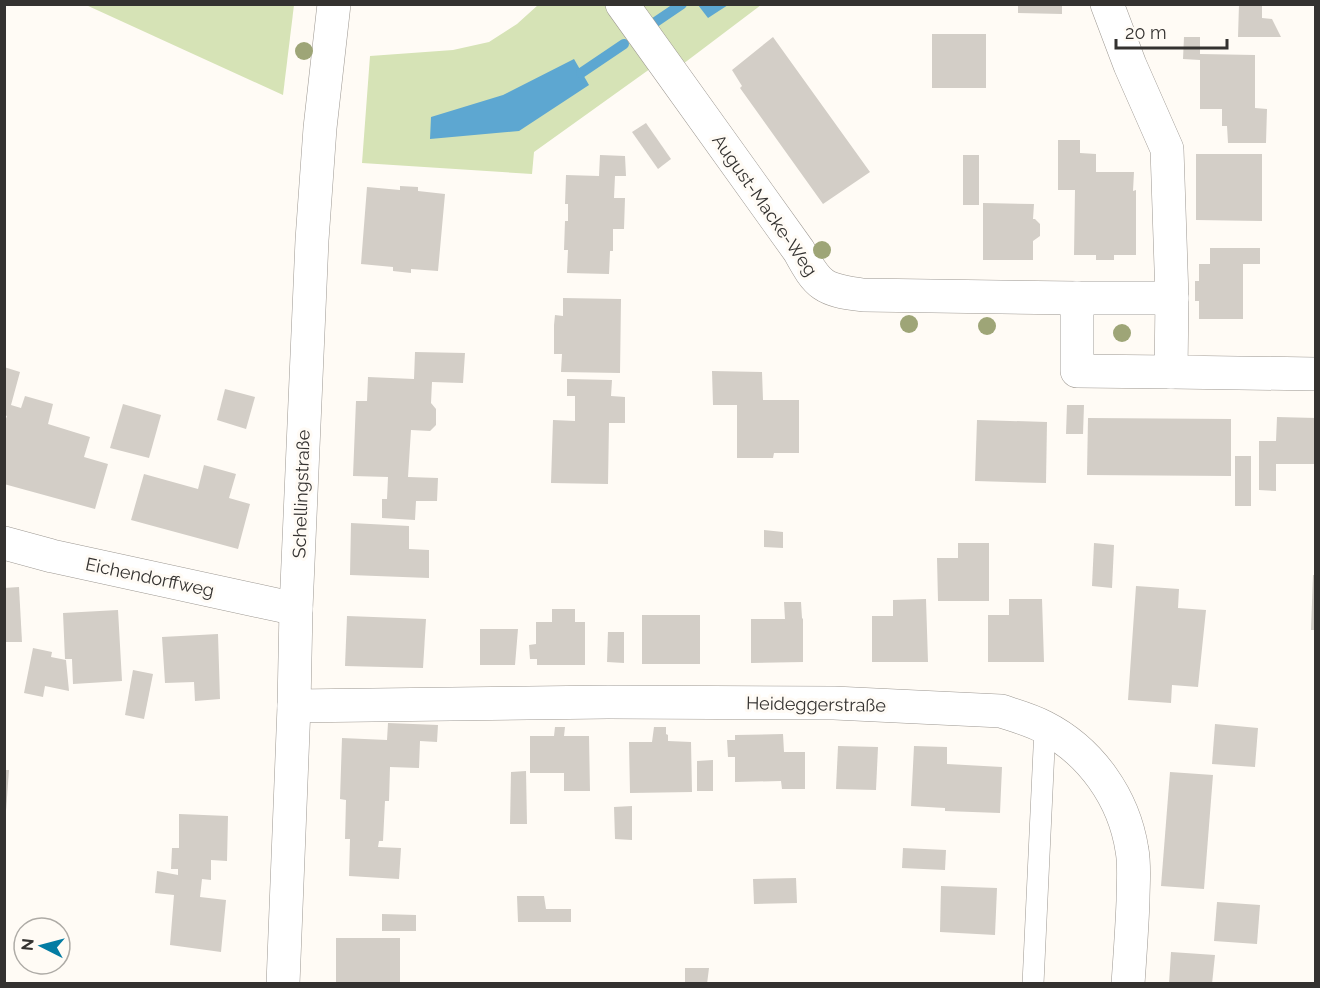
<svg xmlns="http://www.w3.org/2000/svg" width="1320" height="988" font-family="Raleway,sans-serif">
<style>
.green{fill:#d6e3b6}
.water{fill:#5da7d1}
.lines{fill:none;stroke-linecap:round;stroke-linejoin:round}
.stream{stroke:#5da7d1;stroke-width:10}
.building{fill:#d3cec7}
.service-casing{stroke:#9d9892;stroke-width:22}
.minor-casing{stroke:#9d9892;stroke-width:34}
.service{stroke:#fff;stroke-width:21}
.minor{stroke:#fff;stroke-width:33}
.tree{fill:#9ea577}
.labels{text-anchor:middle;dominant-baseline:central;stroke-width:6;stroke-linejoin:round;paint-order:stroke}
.street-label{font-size:18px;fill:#343230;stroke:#fffbf5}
</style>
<rect width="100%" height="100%" fill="#fffbf5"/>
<!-- green -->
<g class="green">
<path d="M86,5H294L283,95Z"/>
<path d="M538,5H761L671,73L661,61L534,152L532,174L362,163L370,56L453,50L489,42L517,24Z"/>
</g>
<!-- water -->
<g class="water">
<path d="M698,5H728L708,18Z"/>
<path d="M574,59L589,85L519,131L430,139L431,117L503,95Z"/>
</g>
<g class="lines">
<!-- stream -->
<g class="stream">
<path d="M654,23L682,4"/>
<path d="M581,73L624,44"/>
</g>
</g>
<!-- building -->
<g class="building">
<path d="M1018,4H1062V14L1018,13Z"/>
<path d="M1239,4L1262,5V18L1272,19L1281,37H1238Z"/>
<rect x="932" y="34" width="54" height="54"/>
<path d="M773,37L870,172L823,204L740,88L742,86L732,70Z"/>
<path d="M1184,37H1200V54L1255,55V108L1267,109L1266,143H1228L1227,126H1222V109H1200V60L1183,59Z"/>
<path d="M646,123L671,159L658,169L632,132Z"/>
<path d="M1058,140H1080V153L1096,154V172H1134L1133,191L1136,190V255H1114V260H1096V255H1074L1075,190H1058Z"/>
<path d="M1196,154H1262V221L1196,220Z"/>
<path d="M600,155L625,156L626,176H615L614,198H625L624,229H613V251H610L609,274L567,273L568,250H564L565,221H568V204H565L566,175L599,176Z"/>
<rect x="963" y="155" width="16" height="50"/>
<path d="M400,186L418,187V191L445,194L438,271L411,269V273L393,271V267L361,264L367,187L400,190Z"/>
<path d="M983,203L1034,204L1033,219H1035L1040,224V236L1033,241V260H983Z"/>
<path d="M1210,248H1260V264H1243V319H1199V301H1195V281H1199V264H1210Z"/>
<path d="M563,298L621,299L620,373L561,372L562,354H554V325L555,315L563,316Z"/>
<path d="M415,352L465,353L463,383L432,382L431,403L436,409V425L430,431L411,430L408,477L438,478L437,501H416L415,520L382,518V499H387L388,477L353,476L356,401H367L368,377L414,379Z"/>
<path d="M4,367L20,372L11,405L21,408L25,396L53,404L48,424L90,437L84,457L108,464L95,509L4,484V424L7,416L4,415Z"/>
<path d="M712,371L762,372L763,400H799V453H774L773,458H737V405H713Z"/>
<path d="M567,379L612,380L611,396L625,397V423H609L608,484L551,483L553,420L575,421V396H567Z"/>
<path d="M225,389L255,397L246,429L217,420Z"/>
<path d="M123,404L161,415L149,458L110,448Z"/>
<path d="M1067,405H1084L1083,434H1066Z"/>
<path d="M1277,417L1316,418V464H1276V491L1259,490V441H1276Z"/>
<path d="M1088,418L1231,419V476L1087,475Z"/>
<path d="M977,420L1047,422L1046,483L975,481Z"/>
<rect x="1235" y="456" width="16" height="50"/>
<path d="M204,465L236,474L229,498L250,504L238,549L131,520L144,474L198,489Z"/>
<path d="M351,523L409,526V549L429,550V578L350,575Z"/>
<path d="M764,530L783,532V548L764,547Z"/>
<path d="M958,543H989V601H938L937,558H958Z"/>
<path d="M1094,543L1114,545L1112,588L1092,586Z"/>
<path d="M1313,575H1316V630H1311Z"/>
<path d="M1136,586L1179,589L1178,608L1206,610L1198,687L1172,685L1171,703L1128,700Z"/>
<path d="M19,587L22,642H4V588Z"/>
<path d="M926,599L928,662H872V616H893V600Z"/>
<path d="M1009,599H1042L1044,662H988V615H1009Z"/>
<path d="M784,602H801L802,618L803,619V662L751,663V619H785Z"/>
<path d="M552,609H575V622H585V665H537V659H530L529,645L536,644V622H552Z"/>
<path d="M118,610L122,681L73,684L72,659H65L63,613Z"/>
<rect x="642" y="615" width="58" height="49"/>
<path d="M347,616L426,619L423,668L345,666Z"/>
<path d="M480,629H518L515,665H480Z"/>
<path d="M608,632H624V663L607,662Z"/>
<path d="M218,634L220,699L195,701L194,682L165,683L162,637Z"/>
<path d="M33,648L52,652L51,657L66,660L69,691L45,686L43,697L24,693Z"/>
<path d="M133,670L153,674L144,719L125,715Z"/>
<path d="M388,723L438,725L437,742L420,741L419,768L390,767L389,801H385L383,841H379L378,847L401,848L399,879L349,876L350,839H345L346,800L340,799L342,738L387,740Z"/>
<path d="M1215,724L1258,728L1255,767L1212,764Z"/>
<path d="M555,727H565L564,736H589L590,791H564V773H530V736H554Z"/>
<path d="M654,727H666V734L668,735V741L691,742L692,792L630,793L629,742H652Z"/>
<path d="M783,734L784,752H805V789H782L781,781L735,782V757H728L727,740H735V735Z"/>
<path d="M838,746L878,747L876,790L836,789Z"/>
<path d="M914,746L947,747V764L1002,767L1000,813L945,811V808L911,806Z"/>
<path d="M713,760V791H697V761Z"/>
<path d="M4,770H9L6,811H4Z"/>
<path d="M526,771L527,824H510L511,772Z"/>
<path d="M1170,772L1213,775L1204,889L1161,886Z"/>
<path d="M632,806V840L615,839L614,807Z"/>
<path d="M179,814L228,816L227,861L211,860V880L202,879L200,897L226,900L221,952L170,945L174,895L155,893L157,871L178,875V869H171L172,848H179Z"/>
<path d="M903,848L946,850L945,870L902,868Z"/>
<path d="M796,878L797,903L754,904L753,879Z"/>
<path d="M941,886L997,888L995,935L940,932Z"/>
<path d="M517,896H544L546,909H571V922H518Z"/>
<path d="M1217,902L1260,905L1257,944L1214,941Z"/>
<path d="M382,914L416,915V931H382Z"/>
<rect x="336" y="938" width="64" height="46"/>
<path d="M1171,952L1215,955L1212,984H1169Z"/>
<path d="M685,968H709L707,984H685Z"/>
</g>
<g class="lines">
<defs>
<path id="service" d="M1033,984L1045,727"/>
<g id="minor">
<path d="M622,4L799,251C818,286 823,290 863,295L1077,298H1172L1171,372L1316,374"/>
<path d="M1107,4L1130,65L1167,149L1172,298"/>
<path d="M1077,298V371L1171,372"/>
<path d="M4,543L52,556L296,609"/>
<path d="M294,706L608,702L834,703L1001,711C1016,716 1031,720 1044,727C1091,751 1124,798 1132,850C1135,866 1133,884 1133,901C1132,928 1130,956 1128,984"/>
<path d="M283,984L294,706L296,609L312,240L320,128L334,4"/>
</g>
</defs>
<!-- service casing -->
<use href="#service" class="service-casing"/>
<!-- minor casing -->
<use href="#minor" class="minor-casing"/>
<!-- service -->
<use href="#service" class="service"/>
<!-- minor -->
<use href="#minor" class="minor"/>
</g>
<!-- trees -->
<g class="tree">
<circle cx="304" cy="51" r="9"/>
<circle cx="822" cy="250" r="9"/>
<circle cx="909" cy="324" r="9"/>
<circle cx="987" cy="326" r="9"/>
<circle cx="1122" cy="333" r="9"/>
</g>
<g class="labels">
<!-- street labels -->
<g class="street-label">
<text transform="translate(765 205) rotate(55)">August-Macke-Weg</text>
<text transform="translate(301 494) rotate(-88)">Schellingstraße</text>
<text transform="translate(150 577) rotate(12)">Eichendorffweg</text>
<text transform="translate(816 704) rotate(1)">Heideggerstraße</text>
</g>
</g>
<!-- border -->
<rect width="1320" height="988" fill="none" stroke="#343230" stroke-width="12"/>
<!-- north arrow -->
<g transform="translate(42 946) rotate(276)"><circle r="28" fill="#fffbf5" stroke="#aeaba6" stroke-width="1.5"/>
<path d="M0-4.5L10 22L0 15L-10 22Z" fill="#037ca3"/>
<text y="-9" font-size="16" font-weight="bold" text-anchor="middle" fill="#343230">N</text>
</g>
<!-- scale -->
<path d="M1116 39v9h111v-9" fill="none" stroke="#343230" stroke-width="3"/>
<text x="1125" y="39" font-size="18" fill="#343230" stroke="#fffbf5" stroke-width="4.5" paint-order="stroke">20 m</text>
</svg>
